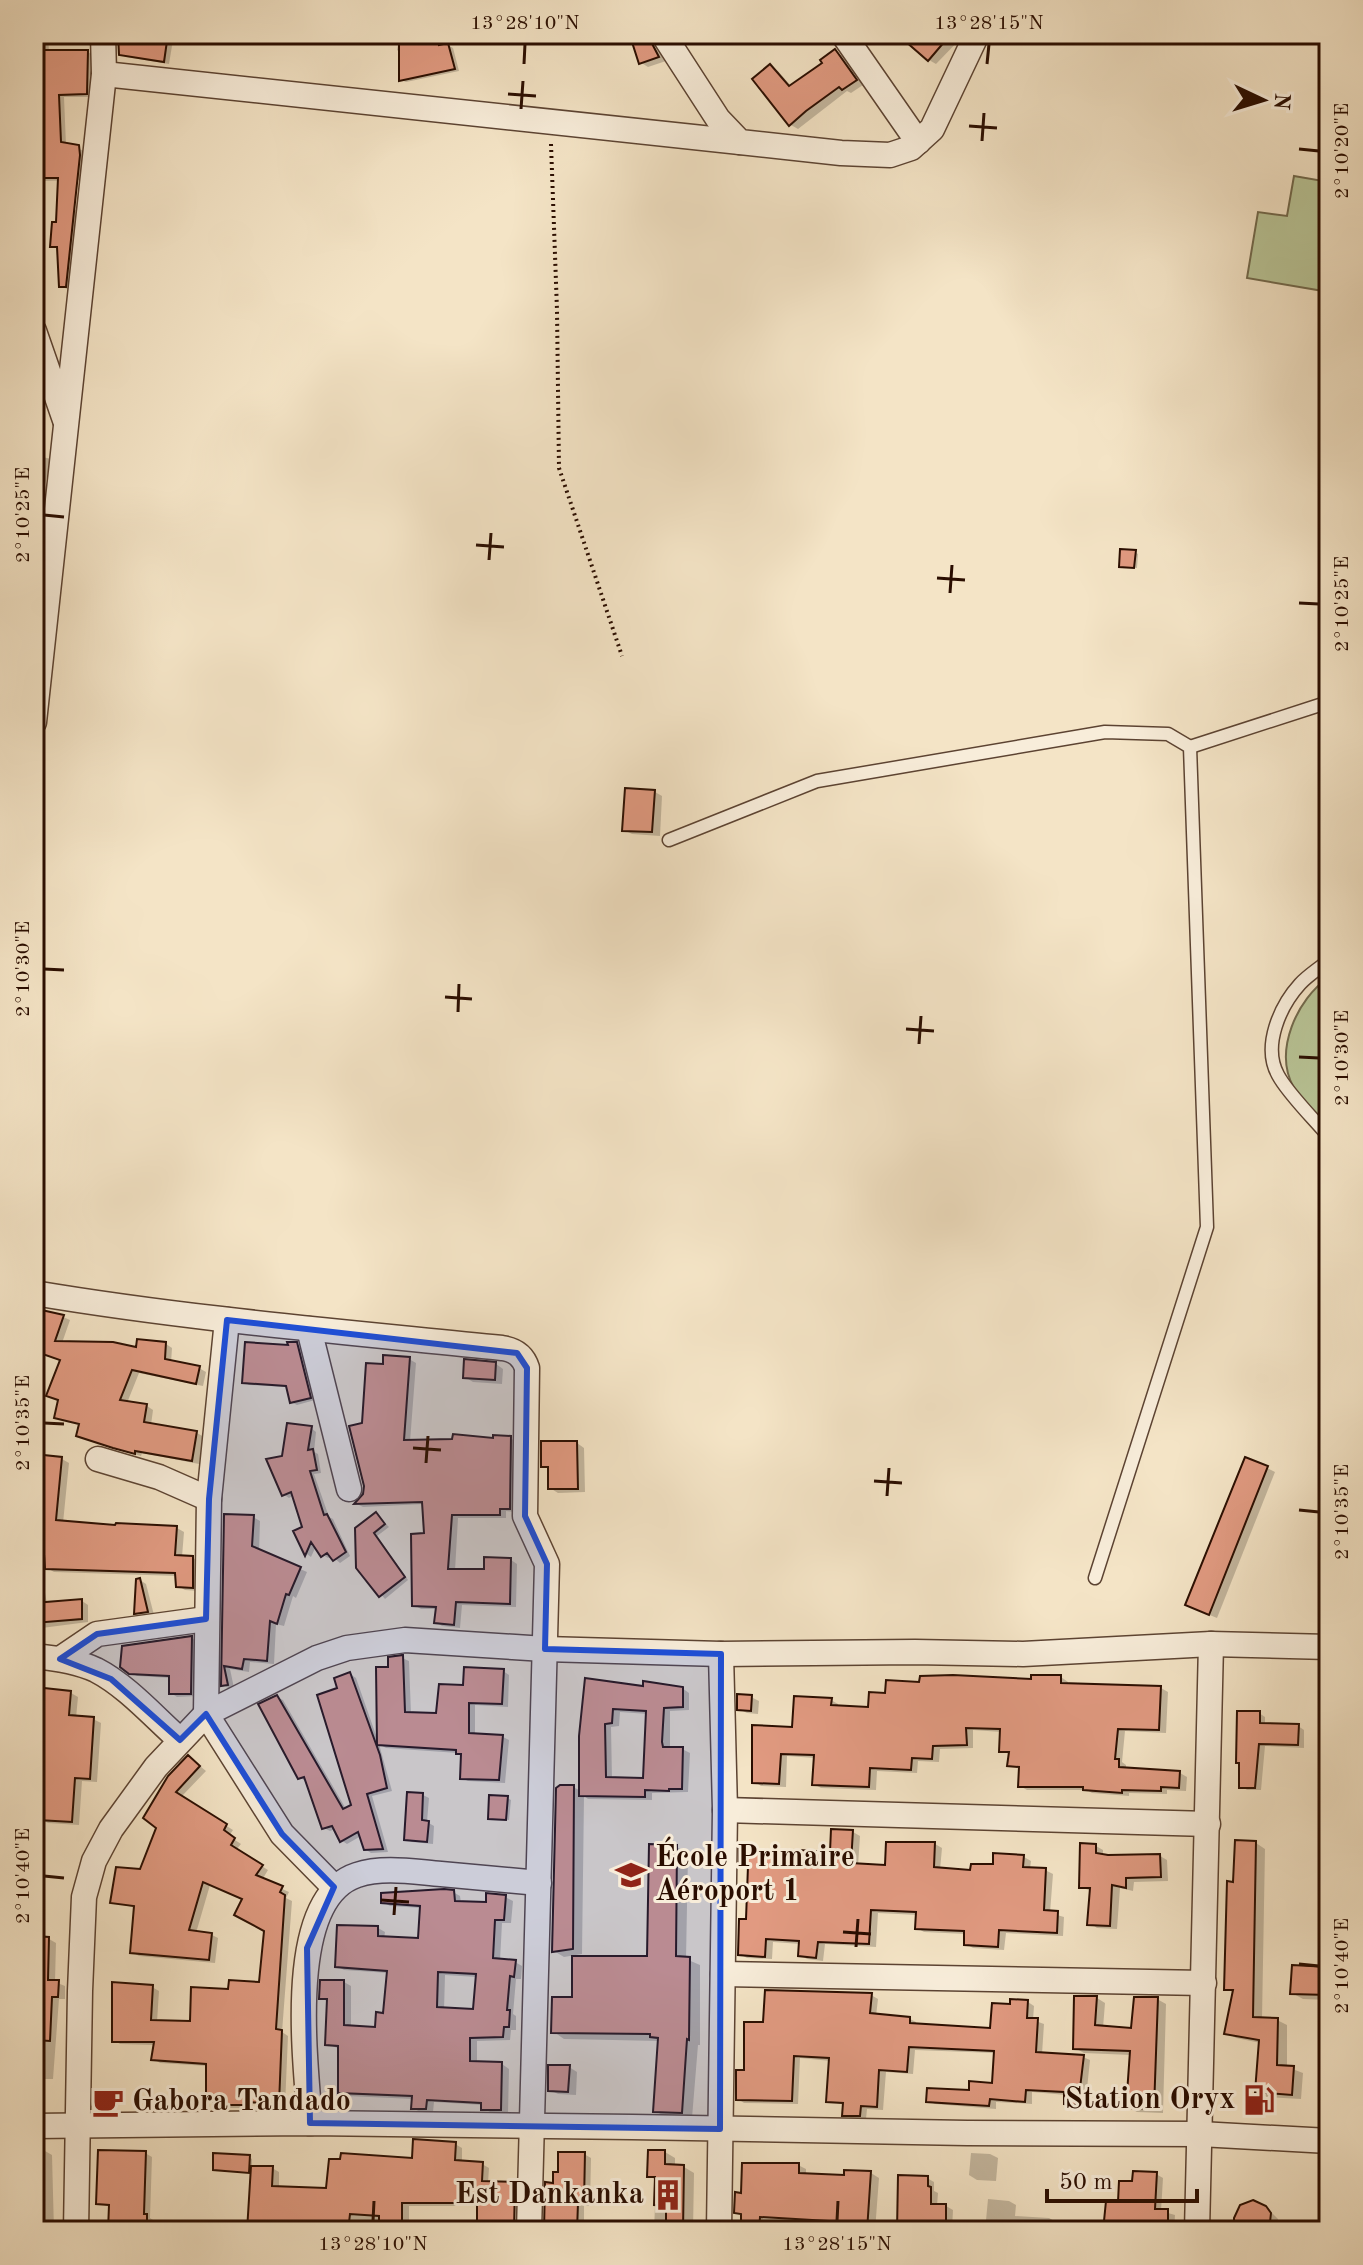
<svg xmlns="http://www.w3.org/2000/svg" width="1363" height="2265" font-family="'Old Standard TT',serif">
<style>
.green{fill:#b9c597;stroke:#72694c;stroke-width:2}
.shadow{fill:#0003;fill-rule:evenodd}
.building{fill:#e19a81;stroke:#2a0d00;stroke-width:2;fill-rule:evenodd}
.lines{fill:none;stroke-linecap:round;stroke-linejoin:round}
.service-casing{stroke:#5c4332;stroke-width:15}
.minor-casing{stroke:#5c4332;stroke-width:27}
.path{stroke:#2a0d00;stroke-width:4;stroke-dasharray:2 4;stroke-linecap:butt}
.service{stroke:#f8edda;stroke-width:12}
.minor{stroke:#f8edda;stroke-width:24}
.marked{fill:#1d4ed8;fill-opacity:0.2;stroke:#1d4ed8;stroke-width:6;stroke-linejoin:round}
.ticks{fill:none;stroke:#2a0d00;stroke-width:3}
.labels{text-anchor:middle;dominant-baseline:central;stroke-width:6;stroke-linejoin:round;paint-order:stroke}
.poi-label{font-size:30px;font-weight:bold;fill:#2a0d00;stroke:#f8edda;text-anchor:start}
.neatline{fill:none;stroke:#2a0d00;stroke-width:3}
.ticks-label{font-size:20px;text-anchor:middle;fill:#2a0d00}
</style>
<rect width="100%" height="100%" fill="#f4e4c6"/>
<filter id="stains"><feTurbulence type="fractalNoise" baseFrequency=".0025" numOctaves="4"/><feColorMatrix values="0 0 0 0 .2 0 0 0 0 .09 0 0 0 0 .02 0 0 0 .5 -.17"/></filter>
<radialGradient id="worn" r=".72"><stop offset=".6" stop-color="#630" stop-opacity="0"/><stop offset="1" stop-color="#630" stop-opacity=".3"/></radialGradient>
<!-- green -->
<g class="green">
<path d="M1294,176L1329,182V292L1247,278L1258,212L1287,216Z"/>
<path d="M1329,977V1124C1317,1114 1302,1102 1294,1088C1273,1051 1297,999 1329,977Z"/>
</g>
<!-- shadow -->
<g class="shadow">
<path d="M34,34H48L49,52H88L94,56L92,97H64L66,145L85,151L83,180L42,181L36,177L40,141L34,140Z"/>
<path d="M120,34H174L169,64L126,57L120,54Z"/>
<path d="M400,34H422V39H438L443,42L444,46L448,45L453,48L459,71L406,82L401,80V53L397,50Z"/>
<path d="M924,34H965L936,64L929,60Z"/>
<path d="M648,39L656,43L666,61L648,67L640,62Z"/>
<path d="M835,51L843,56L863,85L851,93L847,91L798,129L791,125L755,80L770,66L778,71L791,86L824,63Z"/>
<path d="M74,209L79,212L71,289H67L61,286Z"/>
<path d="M34,455L51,459L40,506L34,505Z"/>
<path d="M34,548L39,550L34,566Z"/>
<path d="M1135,552L1138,554L1137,568L1121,566Z"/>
<path d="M655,792L662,796L660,836L632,834L624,830Z"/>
<path d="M63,1317L70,1320L62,1343L138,1349L166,1344L172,1348L171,1363L199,1368L206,1372L203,1386L139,1373L127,1403L147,1406L153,1410L151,1425L197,1433L204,1437L199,1464L142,1453L141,1456L85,1439L81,1425L56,1417L60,1401L56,1399L62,1360L34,1350V1323Z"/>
<path d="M296,1344L302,1348L315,1400L297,1405L291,1402L288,1387L249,1385L244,1382Z"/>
<path d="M409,1359L416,1363L410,1442L510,1438L517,1442L516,1512L506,1511V1518H458L455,1571H486L511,1560L517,1564L516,1607L462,1605L460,1628L442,1626L436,1622L437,1609H421L414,1605L426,1535L424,1504L363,1507L357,1504L365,1495L364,1425L385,1367Z"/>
<path d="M496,1364L503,1369L502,1384L473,1382L465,1377Z"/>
<path d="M311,1428L316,1432L314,1452L318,1454L321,1473L314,1474L329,1517L333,1519L350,1556L340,1563L332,1556L328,1558L323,1555L316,1546L311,1557L307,1554L296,1532L304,1528L294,1495L289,1498L283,1494L284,1458Z"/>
<path d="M577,1443L584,1448L585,1492L558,1493L550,1488V1470L543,1465Z"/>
<path d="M34,1456L62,1459L69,1463L63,1523L177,1528L184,1532L182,1557L193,1558L200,1562L199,1591L185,1590L178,1586V1576L54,1572L47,1568L45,1541L34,1540Z"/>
<path d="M1267,1468L1275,1472L1217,1618L1195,1609Z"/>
<path d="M376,1514L389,1527L377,1536L408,1580L385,1599L358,1567Z"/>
<path d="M226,1516L253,1517L260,1521L259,1551L307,1572L296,1598L293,1596L284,1626L276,1624L274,1664L250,1662L249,1672L230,1669L234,1688L230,1689L223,1685Z"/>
<path d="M34,1572L42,1576L47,1604L82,1601L88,1605V1622L34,1629Z"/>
<path d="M140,1580L146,1584L154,1615L142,1616L136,1613Z"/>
<path d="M192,1638L197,1641V1696L177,1697L171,1693V1678L137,1676L130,1672Z"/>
<path d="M402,1658L409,1661L411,1714L438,1715L465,1687L503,1671L509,1675L508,1707L475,1705V1735L503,1737L509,1740L505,1783L468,1781L462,1778L463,1755L458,1753L386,1748L379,1744L392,1791L372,1796L388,1852L371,1853L365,1849L361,1836L347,1844L341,1840L336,1829L330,1831L324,1828L306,1781L300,1778L277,1697L283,1700L346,1809L354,1806L340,1689L350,1674L356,1678L378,1741L390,1669Z"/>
<path d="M1061,1677L1068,1682V1685L1161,1688L1168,1692L1166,1733L1125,1731L1122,1762L1126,1765V1769L1180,1773L1187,1777L1186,1791L1167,1790V1794L1129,1793V1796L1092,1793L1087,1790H1027L1020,1786L1021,1769L1010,1765L1011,1755L1001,1750L1002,1732L973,1730V1748L940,1749L939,1762L918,1761L917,1773L877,1771L876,1790L821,1788L814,1784L815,1758L787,1756L786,1787L761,1786L754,1781L793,1729L831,1700L838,1704V1707L870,1709L887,1695Z"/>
<path d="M587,1680L645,1688H682L689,1693V1710L670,1711V1749H682L690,1753L688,1792L652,1793V1800L588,1799L584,1796L582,1954L564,1957L554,1951L573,1787L581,1791ZM620,1712L648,1714L644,1780L612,1779L611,1727L619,1726Z"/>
<path d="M34,1689L71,1693L78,1697L76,1718L93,1719L101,1723L97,1782L82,1781L79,1825L48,1823L40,1819L43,1779L34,1778Z"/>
<path d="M751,1697L759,1701L758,1714L747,1713L739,1709Z"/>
<path d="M1259,1713L1265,1717V1725L1298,1726L1304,1730V1748L1265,1746L1261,1790H1247L1241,1786Z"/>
<path d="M189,1757L206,1771L181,1797L233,1830L229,1836L241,1844L236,1850L268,1870L262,1880L289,1892L286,1898L292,1901L282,2032L288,2036L285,2106L253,2104V2108H222L208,2094V2066L160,2063L154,2059L155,2045L120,2044L114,2040L152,1987L159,1991L157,2022L191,2023L230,1991L261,1984L266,1930L244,1899L210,1885L196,1933L212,1935L218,1938L215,1963L139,1956L132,1952L136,1908L112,1902L141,1872Z"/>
<path d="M423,1795L429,1798L427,1822L434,1826L433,1844L412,1842L406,1839Z"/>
<path d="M507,1798L511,1800L509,1820L490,1818Z"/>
<path d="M34,1828L43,1832L42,1852L34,1851Z"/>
<path d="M853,1832L860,1836L858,1866L886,1867L935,1844L942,1848L940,1870L972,1872L1024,1857L1031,1861L1030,1869L1045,1870L1053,1874L1050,1913L1064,1917L1063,1936L1006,1933L1004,1950L973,1948L966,1944V1934L924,1932L917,1928L918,1915L878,1913L876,1947L825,1944L823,1961L807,1959L800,1955L801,1944L773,1942L772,1959L747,1958L740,1954L748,1921L750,1869L741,1864L760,1852L767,1856L801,1860L832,1854Z"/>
<path d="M1256,1843L1265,1849L1262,2019L1277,2020L1287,2025V2067L1303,2073L1301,2099L1267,2097L1257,2091L1261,2043L1236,2038L1227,2033L1235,1993L1226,1989L1235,1884Z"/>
<path d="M1096,1846L1103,1850V1856H1160L1167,1860L1168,1881L1134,1882L1133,1891L1120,1888L1117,1929L1097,1928L1090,1923L1091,1891L1081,1887Z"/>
<path d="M677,1847L688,1854L686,1959L700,1965V2045H698L692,2118L666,2117L655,2111L660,2041L564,2039L554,2032L574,1999L649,1958Z"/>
<path d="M453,1892L460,1896L461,1903L488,1904L505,1897L513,1901L511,1923H502L500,1961L515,1962L522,1966L521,1979H516L513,2014L516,2016V2030H511L510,2040L477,2041V2063L502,2064L509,2069L508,2113L490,2112L483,2108V2105L434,2102L433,2112H420L413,2108L414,2099L347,2096L340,2092V2049L327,2044L329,2002L321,1998L344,1982L351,1986V2028L377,2029L385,2015L389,1973L344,1970L337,1966L378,1928L385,1932L384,1939L419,1941L422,1908L390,1906L383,1902ZM445,1975L477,1977L475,2011L444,2010Z"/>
<path d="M34,1938L49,1939L56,1943L55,1982L65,1986V1999H59L53,2079H34Z"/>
<path d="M1329,1969V2000L1303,1999L1292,1993Z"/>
<path d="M871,1995L878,1999L876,2016L910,2019L916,2022V2025L992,2030L1011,2006L1028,2002L1034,2006L1033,2020L1044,2024L1042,2054L1083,2057L1090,2060L1085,2108L1072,2107L1066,2103V2095L1032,2092V2104L996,2102V2109L935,2104L928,2101L994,2085L995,2053L915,2050L913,2074L886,2072L883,2110L867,2109L866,2119L851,2118L844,2115L845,2105L828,2101L831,2061L800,2058L798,2104L744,2103L738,2099L764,2024Z"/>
<path d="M1097,1998L1105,2003L1103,2028L1133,2031L1157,1999L1166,2004L1163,2113L1137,2112L1128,2107L1131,2055L1084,2053L1075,2048Z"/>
<path d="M569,2067L577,2072L576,2095L558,2094L550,2090Z"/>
<path d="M455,2144L462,2148V2162L482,2164L489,2168L488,2183L515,2184L522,2188L521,2231H479V2206H409V2231H111V2207L98,2203L145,2153L152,2157L150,2218L153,2220V2228L179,2229L180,2221L249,2227L253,2173L241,2166L239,2170L245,2173L215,2169L249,2157L252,2159V2168H272L279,2172V2188L328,2190Z"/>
<path d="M45,2151L52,2155L54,2231H34V2152Z"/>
<path d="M665,2152L675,2158V2166L684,2167L694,2173L693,2231H654L656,2180L649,2176Z"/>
<path d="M971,2153L990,2154L998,2158L996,2181L977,2180L969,2175Z"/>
<path d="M584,2154L591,2158L590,2206H584V2231H545L560,2174Z"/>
<path d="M798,2165L806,2169V2175L845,2177L871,2173L879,2178L875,2231H743V2216L736,2212L743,2195Z"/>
<path d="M1156,2174L1163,2178L1161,2211L1175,2215L1174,2231H1105L1134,2183Z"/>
<path d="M927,2178L934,2182V2191L938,2193L937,2206H946L953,2210L952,2230L962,2231H899Z"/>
<path d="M988,2199L1009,2201L1016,2205L1015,2216L1049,2218L1056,2222V2231H985Z"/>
<path d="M1268,2209L1278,2219L1277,2231H1242Z"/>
</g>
<!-- building -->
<g class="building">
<path d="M118,34H168L164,62L119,55Z"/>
<path d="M897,34H951L928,61Z"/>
<path d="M648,36L659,57L639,64L632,42Z"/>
<path d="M439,37V45L448,43L455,69L399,81V38Z"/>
<path d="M835,49L857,80L842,90L839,87L806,111L789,126L752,79L770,64L789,86L822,63L820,60Z"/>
<path d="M34,50H88L87,94L59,95L61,142L79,145L80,155L66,287H59L57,247H50L52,222H56L58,178H34L36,154H34Z"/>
<path d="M1120,549L1136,550L1134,568L1119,567Z"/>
<path d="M625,788L655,790L652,832L622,831Z"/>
<path d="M37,1309L64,1315L55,1341L113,1342L136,1347L137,1339L166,1342L165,1359L200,1366L196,1384L132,1370L120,1400L147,1404L144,1422L197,1431L192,1461L135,1451V1454L113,1448L76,1436L79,1424L54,1418L58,1400L46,1396L60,1360L34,1351V1317Z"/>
<path d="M245,1342L288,1345L287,1342H297L311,1398L290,1403L286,1386L242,1383Z"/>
<path d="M383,1355L410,1357L404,1440L452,1439L453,1434L493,1438V1435L511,1436L510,1509H500V1515H452L448,1569H484V1557L511,1558L510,1604L456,1602L454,1625L434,1623L436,1607L412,1606L411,1534L424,1533L422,1502L354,1504L363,1494L364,1486L349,1426L362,1423L366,1363L383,1364Z"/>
<path d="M464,1359L496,1362L495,1380L463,1378Z"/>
<path d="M287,1423L312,1426L308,1450L313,1449L317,1470L310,1471L324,1515L327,1514L346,1552L333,1561L327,1553L321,1557L311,1542L305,1556L293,1531L302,1527L291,1492L282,1496L266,1459L282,1456Z"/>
<path d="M541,1441H577L578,1489H548V1467H541Z"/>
<path d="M34,1454L62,1457L56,1520L115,1525L116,1523L177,1526L175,1555L193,1556V1588L176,1587L175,1573L45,1569L43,1539L34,1538L38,1491H34Z"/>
<path d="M1245,1457L1268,1466L1209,1615L1185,1605Z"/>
<path d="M376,1512L385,1524L374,1533L405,1577L379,1597L356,1568L355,1528Z"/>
<path d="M224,1514L254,1515L252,1546L301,1567L289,1595L286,1594L277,1624L270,1621L267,1661L244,1659L242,1669L224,1666L228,1685L221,1686Z"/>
<path d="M140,1578L148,1612L134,1614L136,1579Z"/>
<path d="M82,1599V1619L34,1623V1603Z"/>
<path d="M192,1636L191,1694H169V1676L129,1674L120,1667L122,1646Z"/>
<path d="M403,1655L405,1712L436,1713L439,1684L463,1685L464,1667L504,1669L502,1704L469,1703V1733L503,1735L499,1780L460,1779L461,1754H456V1750L377,1745L376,1667H388V1657Z"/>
<path d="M350,1672L380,1755L387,1788L367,1794L383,1849L364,1850L358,1832L340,1842L332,1826L322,1829L304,1777L298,1779L258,1704L277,1695L343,1809L351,1805L317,1695L337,1688L334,1678Z"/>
<path d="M1031,1675H1061V1683L1161,1686L1159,1730L1118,1729L1115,1759H1119V1767L1180,1771L1179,1788L1161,1787V1791L1122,1790V1793L1083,1790V1787H1018L1019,1767L1007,1766L1009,1752H999L1000,1729L966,1728L967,1745L933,1746L932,1759L912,1758L911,1770L870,1768L869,1787L812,1785L814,1755L781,1754L779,1784L752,1783V1725L792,1727L794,1696L832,1698L831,1705L868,1707L869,1692L885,1693L886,1680L919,1682L920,1676L953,1675L1031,1679Z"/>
<path d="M585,1678L643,1686V1681L683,1687V1707L664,1708L662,1742L663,1747H683L682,1789H669V1791L645,1790V1797L579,1796V1736ZM613,1709L646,1711L643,1778L606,1777L605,1724L612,1723Z"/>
<path d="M44,1688L71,1691L69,1715L94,1717L90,1779L75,1778L72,1822L38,1820L41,1776H34V1713L41,1714Z"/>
<path d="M737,1694L752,1695L751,1711L737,1710Z"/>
<path d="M1237,1711H1260V1723L1299,1724L1298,1745L1259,1744L1255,1788H1239V1763H1236Z"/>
<path d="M188,1755L200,1766L176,1792L227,1824L224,1830L235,1838L231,1845L263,1865L256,1875L283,1886L280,1892L285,1895L276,2029L282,2030L279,2104L247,2102V2105H213V2095L206,2096V2064L151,2060L154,2042H112V1982L153,1985L151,2020L190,2021L191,1987L228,1989L229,1980L259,1982L264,1931L234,1915L242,1899L203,1882L189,1930L212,1933L209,1960L130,1953L134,1906L110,1903L116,1867L140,1869L156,1828L143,1818L168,1776Z"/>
<path d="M560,1785H574L573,1949L552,1952L556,1788Z"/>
<path d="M407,1792L423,1793L422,1820L429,1821L427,1842L404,1840Z"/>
<path d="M489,1795L508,1796L506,1820L488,1819Z"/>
<path d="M831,1829L853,1830L851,1863L885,1865L886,1842H935L934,1867L970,1870L971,1864H993V1853L1024,1855L1023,1867L1046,1868L1044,1910L1058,1911L1057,1933L999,1930L998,1947L964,1945V1931L915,1929L916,1912L871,1910L869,1944L818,1942L816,1958L798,1956L799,1941L766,1939L765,1957L738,1955L739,1919H746L748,1866L739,1865V1848L760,1850V1855L799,1858L800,1850L830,1852Z"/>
<path d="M1235,1840L1256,1841L1253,2017L1278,2018L1277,2065L1294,2066L1292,2095L1255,2092L1259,2040L1224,2034L1233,1990H1224L1227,1881L1233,1882Z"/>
<path d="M1080,1843L1096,1844V1853L1108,1855L1160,1854L1161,1877L1126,1878V1888L1112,1885L1110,1926L1087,1925L1090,1888H1079Z"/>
<path d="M649,1844L677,1845L676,1956L690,1957L689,2040L687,2039L682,2113L653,2112L658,2038L650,2037V2034L551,2033L552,1997H572V1956H647Z"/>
<path d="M444,1889L454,1890L455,1901L486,1902V1893L506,1895L504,1920H495L493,1958L516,1960L514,1977L510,1976L507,2010H510L509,2027H504L503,2037L470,2038V2061L502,2062L501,2110H481V2103L427,2100L426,2109H411L412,2096L338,2093V2046L325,2045L327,1999H319L320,1980H344V2025L375,2027L376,2012L383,2013L387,1971L335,1967L337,1925L378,1926V1936L418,1938L420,1906L381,1903V1893ZM438,1972L476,1974L473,2009L437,2007Z"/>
<path d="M34,1936L49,1937L48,1980H59L58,1997H52L50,2041L35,2040Z"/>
<path d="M1292,1965L1329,1967V1995L1290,1994Z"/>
<path d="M765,1990L872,1993L870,2013L910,2017V2023L990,2028L992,2003L1010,2004V1999L1028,2000L1027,2018H1038L1036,2052L1084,2055L1078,2105L1064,2104V2092L1026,2090L1025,2102L990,2099L989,2106L926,2102L927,2088L969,2090V2081L992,2083L994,2051L909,2047L907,2072L879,2070L877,2107L861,2106L860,2116H842L843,2103L826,2102L829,2058L794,2056L792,2101L736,2100V2070H744V2022H763Z"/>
<path d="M1074,1996H1097L1095,2025L1131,2028L1134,1997H1158L1154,2109L1126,2108L1130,2051L1073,2049Z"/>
<path d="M548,2065H570L568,2092L548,2091Z"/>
<path d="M413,2139L456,2142L455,2160L483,2162L482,2181L515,2182L514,2231H477V2203H402V2231H379V2216L350,2214L348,2231H247L251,2166H273L272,2186L326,2188L329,2159H340L341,2153L412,2158Z"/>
<path d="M98,2150L146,2151L144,2214H147V2231H108L109,2205L96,2204Z"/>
<path d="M648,2150H665V2164L684,2165L683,2231H666V2206L654,2205L655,2177H647Z"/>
<path d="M558,2152H585L584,2203H578L577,2231H544L545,2182L553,2183V2172H558Z"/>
<path d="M213,2153L250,2155L249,2173L213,2170Z"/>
<path d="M742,2163H799V2173L844,2175V2170L871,2171L867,2231H845V2222L760,2217L759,2231H741V2214L734,2213L735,2192L741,2193Z"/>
<path d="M1133,2171L1157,2172L1155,2209H1168V2231H1103L1106,2201L1118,2202L1119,2181H1132Z"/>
<path d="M898,2175L928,2176V2186L931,2187V2204H946V2231H897Z"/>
<path d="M1253,2200L1266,2206L1271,2213L1269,2231H1237L1234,2226V2218L1240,2205Z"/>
</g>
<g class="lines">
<defs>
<g id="service">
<path d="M1190,747L1329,702"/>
<path d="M669,840L817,781L1105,732L1168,734L1190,747L1207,1227L1095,1578"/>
<path d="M1329,960C1320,968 1308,975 1300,984C1280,1006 1262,1046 1278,1075C1288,1094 1315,1120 1329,1137"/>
</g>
<g id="minor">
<path d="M663,34L718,119L740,142L841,153L890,155L911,148L932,129L977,34"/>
<path d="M843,34L918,142"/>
<path d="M104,74L740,142"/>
<path d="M34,331L65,420"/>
<path d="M34,722L104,74L103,34"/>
<path d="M34,1293C189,1319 346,1332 502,1348C515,1350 523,1355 527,1368L525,1516L547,1564L529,2231"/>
<path d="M227,1320L209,1499L206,1714L282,1834L334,1887"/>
<path d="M309,1329L349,1489"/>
<path d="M98,1459L159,1477L209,1499"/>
<path d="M34,1656C55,1658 77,1661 96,1670C127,1686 154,1717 180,1740"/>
<path d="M60,1659L97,1634L206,1619"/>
<path d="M725,1810L1208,1824"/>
<path d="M723,1974L1204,1983"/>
<path d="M310,2123C306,2064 284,1899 357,1875C383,1866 415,1872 441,1874C474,1877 506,1880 539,1883"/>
<path d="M34,2126L310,2123L632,2127L967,2133L1200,2134L1329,2141"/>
<path d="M76,2231L80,1991L84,1897L94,1861L111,1829L156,1767L206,1714L317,1658L347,1648L405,1640L545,1649L721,1654L915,1652L1023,1654L1211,1644L1329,1647"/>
<path d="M719,2231L725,1810L721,1654"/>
<path d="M1197,2231L1211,1644"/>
</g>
</defs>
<!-- service casing -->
<use href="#service" class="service-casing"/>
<!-- minor casing -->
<use href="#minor" class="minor-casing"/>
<!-- path -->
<path class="path" d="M551,144L557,310L559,468L622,656"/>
<!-- service -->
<use href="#service" class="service"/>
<!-- minor -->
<use href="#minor" class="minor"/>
</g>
<!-- marked area -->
<path class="marked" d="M227,1320L517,1353L527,1368L525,1516L547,1564L545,1649L721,1654L720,2129L310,2123L307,1948L334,1887L282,1834L206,1714L180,1740L111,1679L60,1659L97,1634L206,1619L209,1499Z"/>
<!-- ticks -->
<path class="ticks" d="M524,64L525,44M987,64L989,44M508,94L536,96M521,109L523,81M969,126L997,128M982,141L984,113M1299,149L1319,151M44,515L64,517M476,545L504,547M489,560L491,533M937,578L965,580M950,593L952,565M1299,603L1319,604M44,969L64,970M445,997L472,999M458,1012L459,984M906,1029L934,1031M919,1044L921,1016M1299,1057L1319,1058M44,1423L64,1424M413,1448L441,1450M426,1463L428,1436M874,1481L902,1483M887,1496L889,1468M1299,1510L1319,1512M44,1876L64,1878M381,1900L409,1902M394,1915L396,1887M843,1932L871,1934M856,1947L858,1919M1299,1964L1319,1966M373,2221L374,2201M837,2221L838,2201"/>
<!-- icons -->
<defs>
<symbol id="school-bare" viewBox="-9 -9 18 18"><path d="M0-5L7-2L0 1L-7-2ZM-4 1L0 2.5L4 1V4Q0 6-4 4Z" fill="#8f2418" stroke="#f8edda" stroke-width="2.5" paint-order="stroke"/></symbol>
<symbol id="fuel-bare" viewBox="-9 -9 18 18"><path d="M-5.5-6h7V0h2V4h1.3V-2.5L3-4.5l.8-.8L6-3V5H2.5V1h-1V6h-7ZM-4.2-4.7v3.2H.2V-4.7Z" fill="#8f2418" stroke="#f8edda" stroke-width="2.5" paint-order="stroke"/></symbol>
<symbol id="cafe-bare" viewBox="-9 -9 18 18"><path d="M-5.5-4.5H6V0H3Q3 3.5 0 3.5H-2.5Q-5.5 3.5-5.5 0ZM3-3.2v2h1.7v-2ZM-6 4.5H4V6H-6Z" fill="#8f2418" stroke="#f8edda" stroke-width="2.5" paint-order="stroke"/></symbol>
<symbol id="building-bare" viewBox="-9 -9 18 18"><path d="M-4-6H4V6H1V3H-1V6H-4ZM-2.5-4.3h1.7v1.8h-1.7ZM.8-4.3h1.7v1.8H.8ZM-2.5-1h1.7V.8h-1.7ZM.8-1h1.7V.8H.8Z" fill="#8f2418" stroke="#f8edda" stroke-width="2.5" paint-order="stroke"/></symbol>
</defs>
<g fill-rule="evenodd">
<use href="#school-bare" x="609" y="1853" width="44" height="44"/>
<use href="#fuel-bare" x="1237" y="2078" width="44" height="44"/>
<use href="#cafe-bare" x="86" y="2080" width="44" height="44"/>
<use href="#building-bare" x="646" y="2173" width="44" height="44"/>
</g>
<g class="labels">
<!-- poi labels -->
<g class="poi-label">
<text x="655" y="1858">École Primaire<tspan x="655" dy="34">Aéroport 1</tspan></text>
<text x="1235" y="2100" text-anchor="end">Station Oryx</text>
<text x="132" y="2102">Gabora Tandado</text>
<text x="644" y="2195" text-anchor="end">Est Dankanka</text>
</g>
</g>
<!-- margin -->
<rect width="1363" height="2265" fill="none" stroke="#f4e4c6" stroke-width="88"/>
<!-- north arrow -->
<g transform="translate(1263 100) rotate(94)" stroke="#f8edda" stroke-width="6" paint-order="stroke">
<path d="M0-6L14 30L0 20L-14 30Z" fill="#2a0d00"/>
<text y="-12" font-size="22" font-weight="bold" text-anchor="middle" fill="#2a0d00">N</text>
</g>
<!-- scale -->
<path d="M1047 2189v12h150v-12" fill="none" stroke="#2a0d00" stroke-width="4"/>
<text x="1059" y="2189" font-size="24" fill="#2a0d00" stroke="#f8edda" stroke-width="6" paint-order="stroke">50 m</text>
<rect x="44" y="44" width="1275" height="2177" class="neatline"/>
<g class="ticks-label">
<text x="525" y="29">13°28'10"N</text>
<text x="989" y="29">13°28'15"N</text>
<text transform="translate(1341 151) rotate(-90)" y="7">2°10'20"E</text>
<text transform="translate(22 515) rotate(-90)" y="7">2°10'25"E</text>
<text transform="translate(1341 604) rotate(-90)" y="7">2°10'25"E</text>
<text transform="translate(22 969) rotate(-90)" y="7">2°10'30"E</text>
<text transform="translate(1341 1058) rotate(-90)" y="7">2°10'30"E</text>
<text transform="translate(22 1423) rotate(-90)" y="7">2°10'35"E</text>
<text transform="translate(1341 1512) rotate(-90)" y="7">2°10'35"E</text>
<text transform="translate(22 1876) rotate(-90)" y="7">2°10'40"E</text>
<text transform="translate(1341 1966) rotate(-90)" y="7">2°10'40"E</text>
<text x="373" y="2250">13°28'10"N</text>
<text x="837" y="2250">13°28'15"N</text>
</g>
<rect width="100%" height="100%" filter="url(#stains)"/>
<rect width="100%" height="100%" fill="url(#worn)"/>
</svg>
